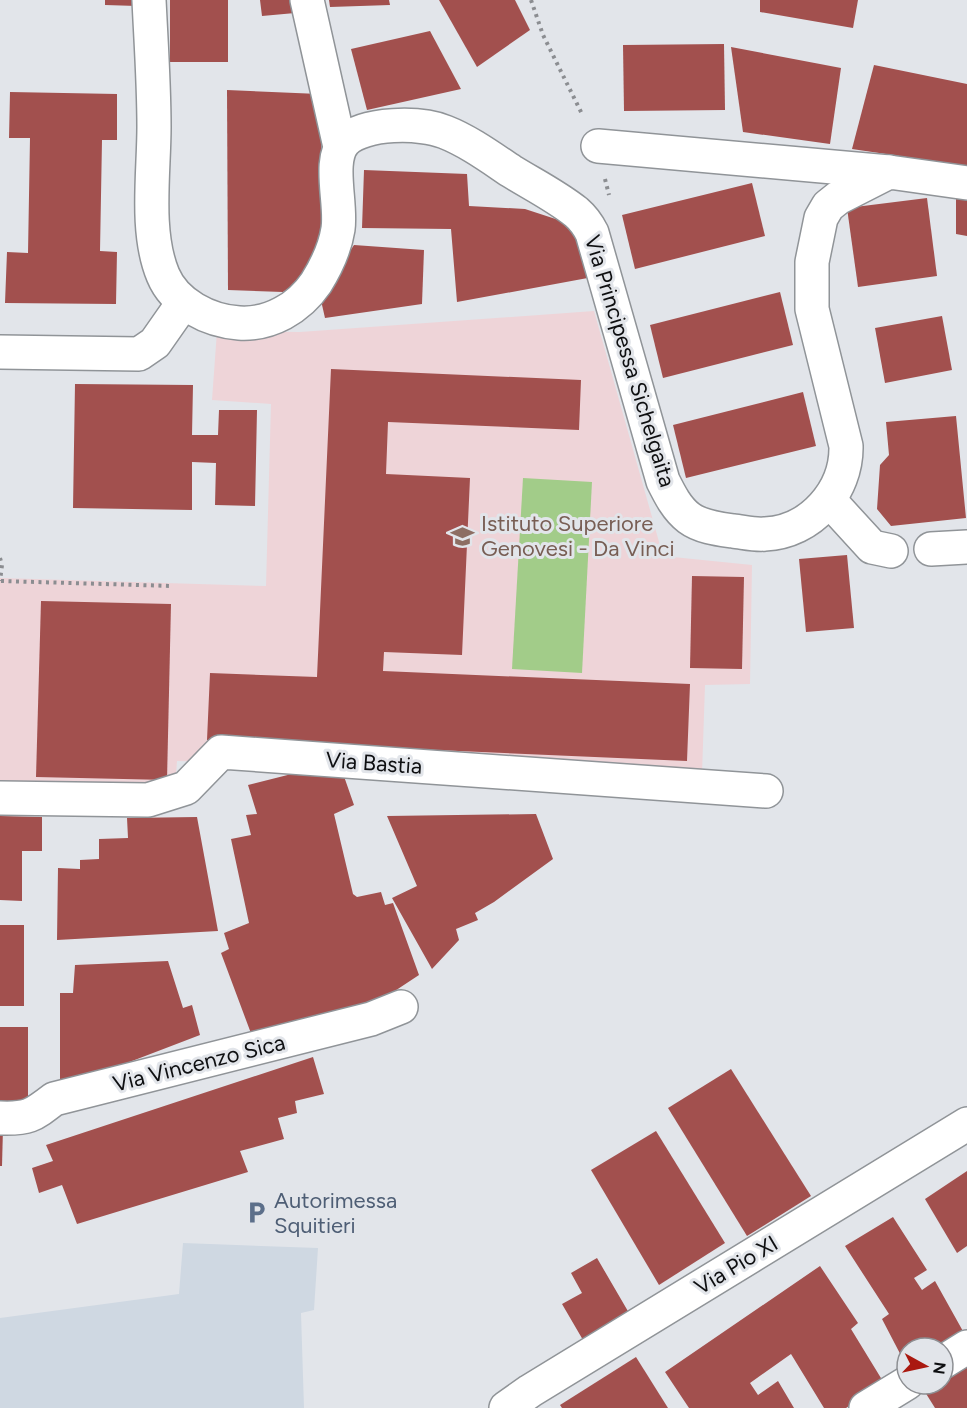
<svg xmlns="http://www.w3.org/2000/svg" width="967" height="1408" font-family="Figtree,sans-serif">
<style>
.built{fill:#cfd8e2}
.education{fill:#eed4d8}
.grass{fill:#a2cc89}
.building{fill:#a2504e}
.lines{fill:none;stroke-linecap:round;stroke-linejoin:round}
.minor-casing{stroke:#909498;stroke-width:36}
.path{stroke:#8b8d91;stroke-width:4;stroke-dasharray:3 4.5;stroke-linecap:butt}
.minor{stroke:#fff;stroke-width:33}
.labels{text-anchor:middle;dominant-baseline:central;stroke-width:6;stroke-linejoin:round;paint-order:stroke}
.street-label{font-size:22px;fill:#0e0f11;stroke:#e2e5ea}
.education-label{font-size:22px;fill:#785e54;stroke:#e2e5ea;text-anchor:start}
.service-label{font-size:22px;fill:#4e5e75;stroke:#e2e5ea;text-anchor:start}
</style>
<rect width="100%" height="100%" fill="#e2e5ea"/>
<!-- built -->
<path class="built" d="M183,1243L318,1248L314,1310L301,1313L304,1408H0V1318L179,1294Z"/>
<!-- education -->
<path class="education" d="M594,311L663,556L752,565L750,684L705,685L702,774L177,761L175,789L0,781V578L266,586L271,404L212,400L217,331L300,332Z"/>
<!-- grass -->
<path class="grass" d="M523,478L592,482L582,673L512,669Z"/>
<!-- building -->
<g class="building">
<path d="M105,0H137V6L105,5Z"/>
<rect x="170" y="0" width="58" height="62"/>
<path d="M260,0H294L295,13L262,16Z"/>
<path d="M329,0H389L390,5L330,7Z"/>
<path d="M439,0H515L530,30L477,67Z"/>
<path d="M760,0H858L853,28L760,12Z"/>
<path d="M430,31L461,89L367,110L351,49Z"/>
<path d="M724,44L725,110L624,111L623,45Z"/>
<path d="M731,47L841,68L830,144L743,132Z"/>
<path d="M874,65L967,84V166L852,149Z"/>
<path d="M227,90L319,94L325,223L307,277L283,292L228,290Z"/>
<path d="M10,92L117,94V140H102L100,251L117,252L116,304L5,303L7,252L28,253L30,138H9Z"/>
<path d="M364,170L467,174L469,206L525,209L577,226L593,277L457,302L451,229L362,228Z"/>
<path d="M752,183L765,236L635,269L622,215Z"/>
<path d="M927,198L937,276L858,287L847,208Z"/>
<path d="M956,198L967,200V236L956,234Z"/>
<path d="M354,245L424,250L422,304L325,318L320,296Z"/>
<path d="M780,292L793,345L663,378L650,325Z"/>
<path d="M942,316L952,370L885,383L875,328Z"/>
<path d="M331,369L581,380L579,430L388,422L386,474L470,478L462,655L384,652L383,671L690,684L687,761L207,740L210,673L317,677Z"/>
<path d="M75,384L193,385L192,435H218L219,410H257L255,506L215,505L216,463L192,462V510L73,508Z"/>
<path d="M803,392L816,446L686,478L673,425Z"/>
<path d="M956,416L966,518L891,526L877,509L880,465L889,455L886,422Z"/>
<path d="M847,555L854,628L806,632L799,559Z"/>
<path d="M692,576L744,577L742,669L690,668Z"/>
<path d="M41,601L171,604L167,780L36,777Z"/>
<path d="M339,762L354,805L334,814L353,894L357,897L381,892L385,905L393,903L419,975L363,1012L252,1036L221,953L229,949L224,933L249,923L231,839L251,835L246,815L257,814L248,785Z"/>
<path d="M536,814L553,859L494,902L475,913L478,920L456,929L459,940L432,969L392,898L417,886L387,816Z"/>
<path d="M0,816L42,817V851H22V901L0,900Z"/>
<path d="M197,817L218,931L57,940L58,868L80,869V860L99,859V839L128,838L127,818Z"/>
<rect x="0" y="925" width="24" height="81"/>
<path d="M168,961L183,1008L192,1005L200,1035L72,1084L60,1081V993H73L75,965Z"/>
<path d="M0,1027H28V1101L0,1102Z"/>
<path d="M313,1057L324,1094L295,1101L297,1113L278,1118L284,1139L240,1151L248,1172L77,1224L62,1185L39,1193L32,1168L53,1161L46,1145Z"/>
<path d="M731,1069L811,1196L747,1236L668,1108Z"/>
<path d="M0,1127L3,1128L2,1166H0Z"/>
<path d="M656,1131L725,1243L659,1285L591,1170Z"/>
<path d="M967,1171V1246L957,1253L925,1199Z"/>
<path d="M893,1217L927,1270L914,1278L922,1290L935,1281L964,1333L941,1348H907V1367L882,1319L889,1314L845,1246Z"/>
<path d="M597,1258L636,1325L590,1352L562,1304L582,1293L571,1273Z"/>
<path d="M820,1266L858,1323L851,1329L884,1383L846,1408H824L791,1354L750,1383L758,1395L778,1381L794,1408H689L665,1372Z"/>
<path d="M636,1357L668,1408H562L560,1405Z"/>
<path d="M967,1361V1408H935L925,1392L935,1384H943V1379Z"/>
</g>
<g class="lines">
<defs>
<g id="minor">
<path d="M149,0C151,42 154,84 154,127C154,173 145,232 163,275C175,304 209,321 239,323C270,325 299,308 316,283C326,267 335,248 338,229C342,203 327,160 345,141C364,122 421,122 445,132C468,141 490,157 511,171C532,184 556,196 576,212C583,218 588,225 592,233L663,481C670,495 677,509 689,518C701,527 719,529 733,531C743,532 754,535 765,534C811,532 847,491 846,446L812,309V262L821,218L828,206L838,198L889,172L967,183"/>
<path d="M307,0L340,147"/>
<path d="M598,146L889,172"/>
<path d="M0,352L139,354L155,343L183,303"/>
<path d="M829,500L872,547L891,551"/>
<path d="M931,549L967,547"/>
<path d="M0,798L148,800L186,788L221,752L766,791"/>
<path d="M0,1118C28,1119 32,1116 54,1099L371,1019L401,1007"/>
<path d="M943,1362L967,1347"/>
<path d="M506,1408L530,1391L967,1124"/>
<path d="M866,1408L907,1383"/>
</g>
</defs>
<!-- minor casing -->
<use href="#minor" class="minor-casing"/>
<!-- path -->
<g class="path">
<path d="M531,0L543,35L583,116"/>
<path d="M605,179L609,195"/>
<path d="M0,558L2,565L0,581"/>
<path d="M1,581L173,586"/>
</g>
<!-- minor -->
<use href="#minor" class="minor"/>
</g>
<!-- icons -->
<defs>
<symbol id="school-bare" viewBox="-9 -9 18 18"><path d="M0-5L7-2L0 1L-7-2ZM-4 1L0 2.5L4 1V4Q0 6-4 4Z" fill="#8d6e63" stroke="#e2e5ea" stroke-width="2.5" paint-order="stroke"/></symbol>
<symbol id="parking-bare" viewBox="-9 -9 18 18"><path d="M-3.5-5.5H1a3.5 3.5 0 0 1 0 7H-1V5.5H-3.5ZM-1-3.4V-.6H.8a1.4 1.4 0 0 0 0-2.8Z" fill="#5c6f8a" stroke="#e2e5ea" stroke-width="2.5" paint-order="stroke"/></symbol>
</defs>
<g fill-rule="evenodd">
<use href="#school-bare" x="446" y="520" width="33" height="33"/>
<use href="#parking-bare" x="240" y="1196" width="33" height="33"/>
</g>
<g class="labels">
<!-- street labels -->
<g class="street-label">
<text transform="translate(630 361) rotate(73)">Via Principessa Sichelgaita</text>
<text transform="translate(374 763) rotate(4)">Via Bastia</text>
<text transform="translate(199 1063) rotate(-14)">Via Vincenzo Sica</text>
<text transform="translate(736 1265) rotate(-31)">Via Pio XI</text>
</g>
<!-- education labels -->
<g class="education-label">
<text x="481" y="523">Istituto Superiore<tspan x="481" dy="25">Genovesi - Da Vinci</tspan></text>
</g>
<!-- service labels -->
<g class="service-label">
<text x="274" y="1200">Autorimessa<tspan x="274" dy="25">Squitieri</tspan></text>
</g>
</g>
<!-- north arrow -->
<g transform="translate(925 1366) rotate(98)"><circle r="28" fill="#e2e5ea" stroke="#8d8f93" stroke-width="1.5"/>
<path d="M0-4.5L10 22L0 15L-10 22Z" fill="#aa1910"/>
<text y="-9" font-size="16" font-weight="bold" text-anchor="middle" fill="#0e0f11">N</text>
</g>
</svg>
